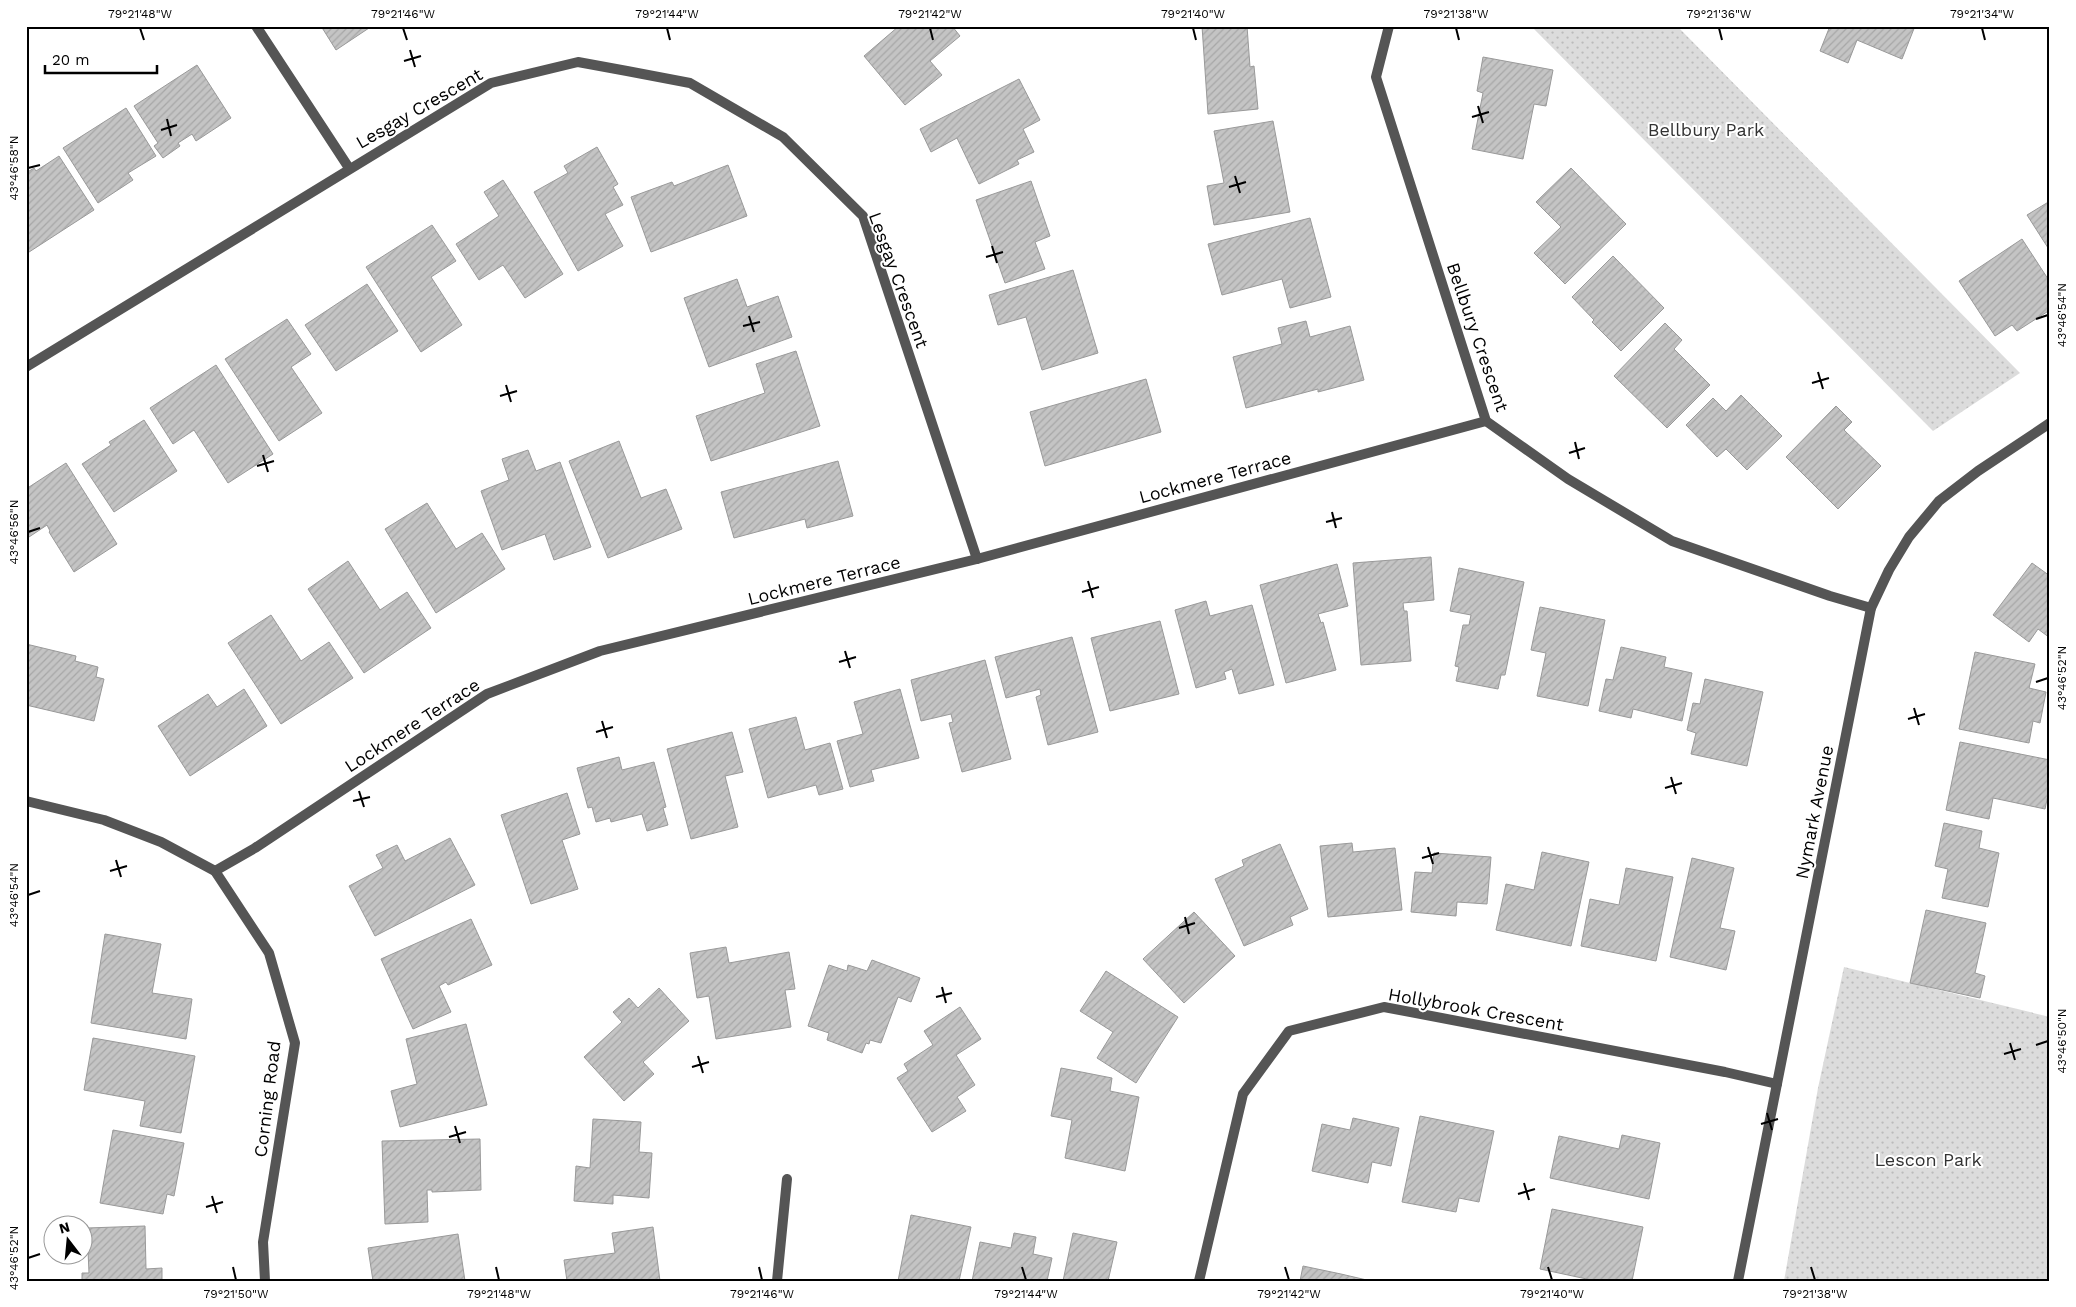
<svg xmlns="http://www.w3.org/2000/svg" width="2076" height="1307" font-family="'Work Sans',sans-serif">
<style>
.park{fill:url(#park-dots)}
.building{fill:url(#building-hatch);stroke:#999}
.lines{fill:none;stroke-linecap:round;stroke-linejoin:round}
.minor{stroke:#555;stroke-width:10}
.tertiary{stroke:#555;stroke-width:10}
.ticks{fill:none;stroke:#000;stroke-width:2}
.labels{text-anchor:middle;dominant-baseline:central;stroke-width:4;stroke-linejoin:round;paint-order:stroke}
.street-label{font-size:18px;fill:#000;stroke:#fff}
.park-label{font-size:18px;fill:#333;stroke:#fff}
.neatline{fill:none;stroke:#000;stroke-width:2}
.ticks-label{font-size:12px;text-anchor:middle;fill:#000}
</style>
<defs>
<pattern id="park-dots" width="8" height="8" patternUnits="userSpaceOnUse" patternTransform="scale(1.25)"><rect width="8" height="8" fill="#dcdcdc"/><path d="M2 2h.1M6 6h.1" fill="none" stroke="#bbb" stroke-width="1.8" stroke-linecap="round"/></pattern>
<pattern id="building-hatch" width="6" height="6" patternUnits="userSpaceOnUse" patternTransform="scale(1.25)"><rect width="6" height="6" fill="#c4c4c4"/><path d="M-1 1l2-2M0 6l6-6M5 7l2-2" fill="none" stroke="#a7a7a7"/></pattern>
</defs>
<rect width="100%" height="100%" fill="#fff"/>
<!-- park -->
<g class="park">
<path d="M1531,26H1677L2020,373L1933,431Z"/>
<path d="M1844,967L2050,1017V1281H1784L1818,1088Z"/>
</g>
<!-- building -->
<g class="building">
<path d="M321,26H372L336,50Z"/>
<path d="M899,26H952L960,36L930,61L942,75L905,105L864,56Z"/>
<path d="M1202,26H1247L1250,67L1254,66L1258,109L1208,114Z"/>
<path d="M1830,26H1915L1902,59L1857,40L1848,63L1820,51Z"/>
<path d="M1483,57L1553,70L1546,106L1534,104L1523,159L1472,149L1483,93L1477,91Z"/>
<path d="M197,65L231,118L196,141L192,134L178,143L180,146L163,158L154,146L158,143L134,106Z"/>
<path d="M1019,79L1040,120L1023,129L1034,152L1017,160L1019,164L979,184L957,138L931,152L920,129Z"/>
<path d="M126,108L156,156L128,173L133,180L98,203L63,148Z"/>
<path d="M1273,121L1290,212L1214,225L1207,186L1224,183L1214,131Z"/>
<path d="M597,147L618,184L613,187L623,205L605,214L623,246L578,271L534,192L568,173L564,166Z"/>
<path d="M59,156L94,210L26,254V173L34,168L36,171Z"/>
<path d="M728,165L747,216L651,252L631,197L672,182L674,186Z"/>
<path d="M1571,168L1626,224L1565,284L1534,253L1561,227L1536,202Z"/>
<path d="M503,180L563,274L525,298L503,265L479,280L456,244L499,216L484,192Z"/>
<path d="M1031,181L1050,236L1035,242L1045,269L1005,283L976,200Z"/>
<path d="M2050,201V251L2027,215Z"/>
<path d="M1310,218L1331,297L1290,308L1282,279L1222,295L1208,244Z"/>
<path d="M432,225L456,261L431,277L462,325L421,352L366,267Z"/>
<path d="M2022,239L2050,282V310L2017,331L2012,325L1995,336L1959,281Z"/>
<path d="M1613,256L1664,308L1621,351L1592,322L1594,320L1572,297Z"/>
<path d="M1073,270L1098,353L1042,370L1026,317L998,325L989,295Z"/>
<path d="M737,279L747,307L778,296L792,337L709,367L684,298Z"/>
<path d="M367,284L398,331L336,371L305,325Z"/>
<path d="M287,319L311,354L291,367L322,413L279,441L225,359Z"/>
<path d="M1306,321L1310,337L1350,326L1364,380L1318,392V389L1246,408L1233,357L1282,344L1278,328Z"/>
<path d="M1665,323L1682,340L1674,349L1710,385L1667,428L1614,376Z"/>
<path d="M796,351L820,426L711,461L696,416L765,393L756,364Z"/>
<path d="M216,365L273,454L228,483L194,430L173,444L150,408Z"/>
<path d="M1146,379L1161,432L1045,466L1030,412Z"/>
<path d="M1741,395L1782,436L1747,470L1726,449L1717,457L1686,425L1713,398L1726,411Z"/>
<path d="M1836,406L1852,422L1844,430L1881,466L1838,509L1786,457Z"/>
<path d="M144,420L177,471L114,512L82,464L111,445L109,442Z"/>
<path d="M619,441L641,498L666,489L682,529L608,558L569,461Z"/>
<path d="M528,450L536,471L560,462L591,547L554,560L545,534L502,550L481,491L509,480L502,459Z"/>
<path d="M838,461L853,516L807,528L805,519L734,538L721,492Z"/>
<path d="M66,463L117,544L74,572L49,532L50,531L47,525L26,539V489Z"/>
<path d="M427,503L456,549L482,533L505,569L436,613L385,529Z"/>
<path d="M1431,557L1434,600L1403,603L1404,611H1407L1411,661L1361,665L1353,563Z"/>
<path d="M348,561L380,610L407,592L431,628L364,673L308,589Z"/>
<path d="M2032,563L2050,576V638L2038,629L2029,642L1993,615Z"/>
<path d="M1337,564L1348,606L1318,614L1321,623L1323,622L1336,670L1286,683L1260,585Z"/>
<path d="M1459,568L1524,582L1505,675H1501L1498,689L1456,681L1459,667L1455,666L1463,625H1469L1471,615L1450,611Z"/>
<path d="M1206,601L1210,616L1252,605L1274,685L1239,694L1232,669L1224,672L1226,679L1196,688L1175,610Z"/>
<path d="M1540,607L1605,620L1588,706L1537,696L1546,653L1531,650Z"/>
<path d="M271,615L301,661L329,642L353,678L281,724L228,643Z"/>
<path d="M1160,621L1179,694L1110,711L1091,638Z"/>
<path d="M1072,637L1098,732L1048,745L1036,697L1041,695L1040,689L1006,698L995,657Z"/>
<path d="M26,644L76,656L75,661L98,667L96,677L104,679L94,721L26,705Z"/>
<path d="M1621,647L1666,657L1664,667L1692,673L1682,721L1633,709L1631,718L1599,711L1606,679L1613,680Z"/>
<path d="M1975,652L2035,664L2029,688L2046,692L2040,723L2033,721L2029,743L1959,729Z"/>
<path d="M985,660L1011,759L962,772L949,723L953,722L951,714L921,721L911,680Z"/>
<path d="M1705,679L1763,692L1747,766L1691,754L1696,733L1687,730L1693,703L1700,704Z"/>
<path d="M244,689L267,726L190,776L158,726L208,694L217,707Z"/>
<path d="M900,689L919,758L871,770L874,781L850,787L837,741L863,734L854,702Z"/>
<path d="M796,717L805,750L830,743L843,789L819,795L816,785L768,798L749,729Z"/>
<path d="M732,732L743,772L725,776L738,827L691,839L667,749Z"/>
<path d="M1960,742L2050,760V786L2045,809L1993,798L1989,819L1946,810Z"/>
<path d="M619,757L622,770L654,762L666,807L663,808L668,825L647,831L642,814L611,822L610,818L596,822L592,807L588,808L577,768Z"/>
<path d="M567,793L580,834L562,840L578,889L531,904L501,815Z"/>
<path d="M1944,823L1982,831L1979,848L1999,853L1988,907L1942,898L1948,869L1935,866Z"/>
<path d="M450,838L475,885L375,936L349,886L383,868L376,855L397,845L405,861Z"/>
<path d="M1352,843L1353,852L1395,848L1402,910L1328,917L1320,846Z"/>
<path d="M1280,844L1308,909L1290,917L1293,925L1244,946L1215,879L1244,866L1242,860Z"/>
<path d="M1542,852L1589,862L1571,946L1496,930L1506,884L1534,890Z"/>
<path d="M1434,853L1491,857L1487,904L1457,902L1456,916L1411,912L1415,872L1432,873Z"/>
<path d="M1692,858L1734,868L1720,928L1735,931L1726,970L1670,957Z"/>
<path d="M1626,868L1673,877L1656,961L1581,946L1590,899L1619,905Z"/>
<path d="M1926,910L1986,923L1975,973L1985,976L1980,998L1910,983Z"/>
<path d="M1194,912L1235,956L1184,1003L1143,959Z"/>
<path d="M471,919L492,965L448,985L446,982L439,986L451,1012L413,1029L381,959Z"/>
<path d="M105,934L161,944L152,993L192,999L186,1039L91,1023Z"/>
<path d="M726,947L729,963L789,952L795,989L785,990L791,1027L716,1039L709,996L697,998L690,953Z"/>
<path d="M872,960L920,978L911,1002L898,997L881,1043L870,1040L869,1044L866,1043L862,1053L827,1040L829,1033L808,1026L829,965L847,971L848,965L867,971Z"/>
<path d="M1106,971L1178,1017L1136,1083L1097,1058L1113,1032L1080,1011Z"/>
<path d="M659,988L689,1021L643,1062L654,1074L624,1101L584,1057L622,1022L613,1012L629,998L638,1008Z"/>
<path d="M960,1007L981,1039L956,1055L975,1085L957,1097L966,1111L932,1132L897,1078L908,1071L904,1064L933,1045L924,1031Z"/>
<path d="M466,1024L487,1105L400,1127L391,1091L417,1084L406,1039Z"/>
<path d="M93,1038L195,1056L181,1133L140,1126L145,1101L84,1090Z"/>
<path d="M1061,1068L1112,1078L1110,1091L1139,1097L1125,1171L1065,1158L1072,1120L1051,1116Z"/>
<path d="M1420,1116L1494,1131L1479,1202L1459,1198L1456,1212L1402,1202Z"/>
<path d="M1353,1118L1399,1128L1391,1166L1372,1162L1368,1183L1312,1171L1322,1124L1350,1130Z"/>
<path d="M593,1119L641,1122L639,1152L652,1153L649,1198L613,1195V1204L574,1201L576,1166L590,1168Z"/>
<path d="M113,1130L184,1143L174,1196L167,1194L163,1214L100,1203Z"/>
<path d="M1622,1135L1660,1143L1649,1199L1550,1178L1559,1136L1619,1149Z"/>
<path d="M480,1139L481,1190L432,1192V1190H427L428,1222L385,1224L382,1141Z"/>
<path d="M1552,1209L1643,1227L1632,1281H1596L1540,1269Z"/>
<path d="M911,1215L971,1227L959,1281H898Z"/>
<path d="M145,1226L146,1269L162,1268V1281H82V1273H89L87,1228Z"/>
<path d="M653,1227L660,1281H567L564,1260L615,1253L612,1233Z"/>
<path d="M1014,1233L1036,1237L1033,1254L1052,1258L1047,1281H972L980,1242L1011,1248Z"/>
<path d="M1073,1233L1117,1242L1108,1281H1063Z"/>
<path d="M458,1234L465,1281H373L368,1248Z"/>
<path d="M1303,1266L1341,1274L1371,1281H1300Z"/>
</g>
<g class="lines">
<!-- minor -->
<g class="minor">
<path d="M256,26L349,168"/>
<path d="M1389,26L1376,77L1486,421L1568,479L1672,541L1830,596L1871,608"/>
<path d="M26,367L491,83L578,62L627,71L690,83L783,137L863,216L977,559"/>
<path d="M26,801L104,820L161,842L215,871L269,953L295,1043L263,1242L265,1281"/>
<path d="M215,871L255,848L487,694L600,651L977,559L1486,421"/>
<path d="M777,1281L787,1179"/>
<path d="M1199,1281L1243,1094L1289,1031L1384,1007L1725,1072L1777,1084"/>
</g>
<!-- tertiary -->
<path class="tertiary" d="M1738,1281L1871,608L1889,570L1909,537L1939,501L1978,471L2050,423"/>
</g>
<!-- ticks -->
<path class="ticks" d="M140,28L144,40M403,28L407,40M667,28L670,40M930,28L933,40M1193,28L1196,40M1456,28L1459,40M1719,28L1722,40M1982,28L1985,40M410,50L415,67M404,61L421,56M1478,106L1483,123M1472,117L1489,112M167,119L171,136M161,130L177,125M28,168L40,165M1235,176L1240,193M1229,187L1246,182M992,246L997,263M986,257L1003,252M749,316L754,332M2036,319L2048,315M743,326L760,322M1818,372L1823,389M1812,383L1829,378M506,385L511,402M500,396L517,391M1575,442L1579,459M1569,453L1585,448M263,455L268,472M257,466L274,461M1332,512L1336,528M1326,522L1342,518M28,532L40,528M1088,581L1093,598M1082,592L1099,587M845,651L850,668M839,662L856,657M2036,682L2048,678M1914,708L1919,725M1908,719L1925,714M602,721L607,738M596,732L613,727M1671,777L1676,794M1665,788L1682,783M359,791L364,807M353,801L370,797M1428,847L1433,864M1422,858L1439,853M116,860L121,877M110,871L127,866M28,895L40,891M1185,917L1189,934M1179,928L1195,923M942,987L946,1003M936,997L952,993M2010,1043L2015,1060M2036,1045L2048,1041M2004,1054L2021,1049M698,1056L703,1073M692,1067L709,1062M1767,1113L1772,1130M1761,1124L1778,1119M455,1126L460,1143M449,1137L466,1132M1524,1183L1529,1200M1518,1194L1535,1189M212,1196L217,1213M206,1207L223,1202M28,1258L40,1254M233,1267L236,1280M496,1267L499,1280M759,1267L762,1280M1022,1267L1026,1280M1285,1267L1289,1280M1548,1267L1552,1280M1811,1267L1815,1280"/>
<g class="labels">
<!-- street labels -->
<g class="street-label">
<text transform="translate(419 108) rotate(-30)">Lesgay Crescent</text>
<text transform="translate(899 280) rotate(70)">Lesgay Crescent</text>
<text transform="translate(1478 337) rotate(71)">Bellbury Crescent</text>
<text transform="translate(1215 477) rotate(-15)">Lockmere Terrace</text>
<text transform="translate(824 580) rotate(-14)">Lockmere Terrace</text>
<text transform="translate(412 725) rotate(-33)">Lockmere Terrace</text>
<text transform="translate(1814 812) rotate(-79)">Nymark Avenue</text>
<text transform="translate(1476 1009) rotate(10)">Hollybrook Crescent</text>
<text transform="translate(267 1099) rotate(-83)">Corning Road</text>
</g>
<!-- park labels -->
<g class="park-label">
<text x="1706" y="129">Bellbury Park</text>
<text x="1928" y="1159">Lescon Park</text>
</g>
</g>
<!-- border -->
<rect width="2076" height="1307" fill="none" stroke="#ffffff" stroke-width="55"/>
<!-- north arrow -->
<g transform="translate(68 1240) rotate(344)"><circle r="24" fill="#ffffff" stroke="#999999"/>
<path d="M0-4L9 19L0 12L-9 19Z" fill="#000000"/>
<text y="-8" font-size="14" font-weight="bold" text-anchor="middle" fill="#000000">N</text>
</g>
<!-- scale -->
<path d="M45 65v8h112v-8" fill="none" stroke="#000000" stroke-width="2.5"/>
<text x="52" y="65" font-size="15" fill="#000000" stroke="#ffffff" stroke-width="4" paint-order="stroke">20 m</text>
<rect x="28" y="28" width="2020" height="1252" class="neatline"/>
<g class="ticks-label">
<text x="140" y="18">79°21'48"W</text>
<text x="403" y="18">79°21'46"W</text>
<text x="667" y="18">79°21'44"W</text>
<text x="930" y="18">79°21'42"W</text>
<text x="1193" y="18">79°21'40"W</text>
<text x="1456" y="18">79°21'38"W</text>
<text x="1719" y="18">79°21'36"W</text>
<text x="1982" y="18">79°21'34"W</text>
<text transform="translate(14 168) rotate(-90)" y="4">43°46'58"N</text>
<text transform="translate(2062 315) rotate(-90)" y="4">43°46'54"N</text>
<text transform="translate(14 532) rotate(-90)" y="4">43°46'56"N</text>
<text transform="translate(2062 678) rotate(-90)" y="4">43°46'52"N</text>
<text transform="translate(14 895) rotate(-90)" y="4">43°46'54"N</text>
<text transform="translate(2062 1041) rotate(-90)" y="4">43°46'50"N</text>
<text transform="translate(14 1258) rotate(-90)" y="4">43°46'52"N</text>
<text x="236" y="1298">79°21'50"W</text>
<text x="499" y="1298">79°21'48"W</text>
<text x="762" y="1298">79°21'46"W</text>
<text x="1026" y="1298">79°21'44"W</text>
<text x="1289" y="1298">79°21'42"W</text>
<text x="1552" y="1298">79°21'40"W</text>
<text x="1815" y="1298">79°21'38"W</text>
</g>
</svg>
